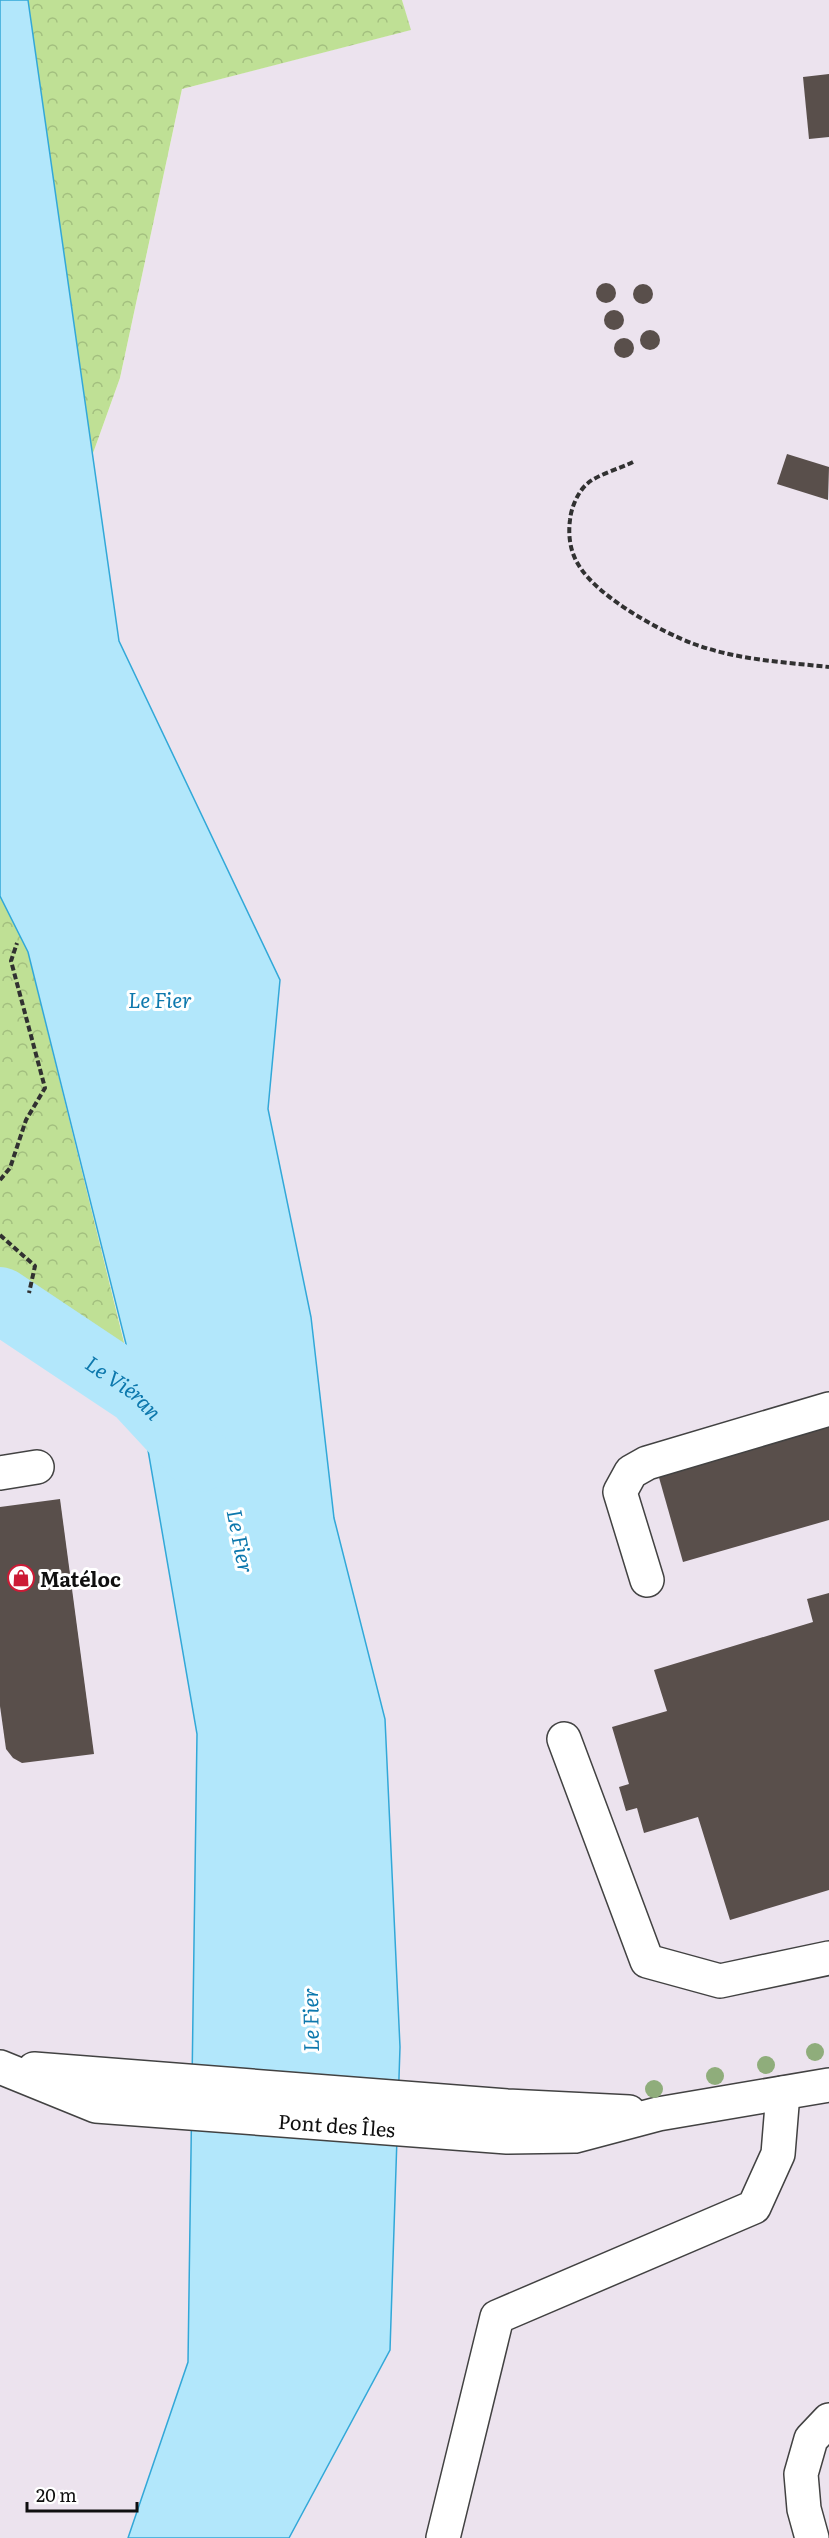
<svg xmlns="http://www.w3.org/2000/svg" width="829" height="2538" font-family="Literata,serif">
<style>
.industrial{fill:#ece3ee}
.forest{fill:url(#forest-crowns)}
.water{fill:#b2e7fb;stroke:#32a8d8;stroke-width:1.5}
.lines{fill:none;stroke-linecap:round;stroke-linejoin:round}
.river{stroke:#b2e7fb;stroke-width:66}
.building{fill:#594f4b}
.minor-casing{stroke:#424242;stroke-width:36}
.path{stroke:#313131;stroke-width:4;stroke-dasharray:6 3;stroke-linecap:butt}
.minor{stroke:#fff;stroke-width:33}
.tree{fill:#8fad7b}
.labels{text-anchor:middle;dominant-baseline:central;stroke-width:6;stroke-linejoin:round;paint-order:stroke}
.poi-label{font-size:20px;font-weight:bold;fill:#0f0f0f;stroke:#fff;text-anchor:start}
.street-label{font-size:20px;fill:#0f0f0f;stroke:#fff}
.water-label{font-size:21px;font-style:italic;fill:#0d78ad;stroke:#fff}
</style>
<defs>
<pattern id="forest-crowns" width="20" height="18" patternUnits="userSpaceOnUse" patternTransform="scale(1.5)"><rect width="20" height="18" fill="#bfe095"/><path d="M2 6a3 3 0 1 1 6 0M12 15a3 3 0 1 1 6 0" fill="none" stroke="#a3bf7f"/></pattern>
</defs>
<rect width="100%" height="100%" fill="#fffbf2"/>
<!-- industrial -->
<path class="industrial" d="M402,0H829V2538H0V1302L134,1382L28,952L0,896V458L92,456L120,378L182,89L410,30Z"/>
<!-- forest -->
<g class="forest">
<path d="M28,0H402L411,30L182,89L120,378L92,456Z"/>
<path d="M0,896L28,952L134,1383L0,1302Z"/>
</g>
<!-- water -->
<path class="water" d="M0,0H28L119,641L280,980L268,1109L311,1317L334,1518L385,1719L400,2047L390,2350L289,2538H128L188,2362L197,1734L138,1392L28,952L0,896Z"/>
<g class="lines">
<!-- river -->
<path class="river" id="s1" d="M0,1300L138,1392L200,1459"/>
</g>
<!-- building -->
<g class="building">
<path d="M829,74V137L809,139L803,77Z"/>
<circle cx="606" cy="293" r="10"/>
<circle cx="643" cy="294" r="10"/>
<circle cx="614" cy="320" r="10"/>
<circle cx="650" cy="340" r="10"/>
<circle cx="624" cy="348" r="10"/>
<path d="M787,454L829,467L828,500L777,484Z"/>
<path d="M829,1425V1520L683,1562L658,1474Z"/>
<path d="M60,1499L94,1754L22,1763L13,1758L6,1749L0,1706V1507Z"/>
<path d="M829,1593V1890L730,1920L698,1817L644,1833L637,1808L626,1811L619,1787L629,1784L612,1727L667,1711L654,1670L813,1622L807,1599Z"/>
</g>
<g class="lines">
<defs>
<g id="minor">
<path d="M0,1473L37,1467"/>
<path d="M647,1580L620,1492L631,1472L647,1463L829,1409"/>
<path d="M564,1739L647,1961L720,1981L829,1958"/>
<path id="s2" d="M0,2067L96,2106L507,2137L575,2136L658,2114L829,2085"/>
<path d="M34,2069L507,2106L629,2112"/>
<path d="M443,2538L497,2317L754,2207L778,2154L783,2093"/>
<path d="M812,2538L804,2509L801,2474L811,2439L829,2420"/>
</g>
</defs>
<!-- minor casing -->
<use href="#minor" class="minor-casing"/>
<!-- path -->
<g class="path">
<path d="M633,462C621,468 597,475 588,483C578,491 571,508 570,520C568,535 570,551 578,564C596,596 659,631 694,644C738,660 783,662 829,667"/>
<path d="M0,1180L10,1168L26,1120L45,1088L11,961L17,943"/>
<path d="M0,1235L35,1266L29,1293"/>
</g>
<!-- minor -->
<use href="#minor" class="minor"/>
</g>
<!-- trees -->
<g class="tree">
<circle cx="815" cy="2052" r="9"/>
<circle cx="766" cy="2065" r="9"/>
<circle cx="715" cy="2076" r="9"/>
<circle cx="654" cy="2089" r="9"/>
</g>
<!-- icons -->
<defs>
<symbol id="shop-ring" viewBox="-11 -11 22 22"><circle r="9.5" fill="#fff" stroke="#cc1b36" stroke-width="1.5"/><path d="M-5-2.5h2.3a2.7 3.5 0 0 1 5.4 0H5L5.5 6h-11ZM-1.5-2.5h3a1.5 2.3 0 0 0-3 0Z" fill="#cc1b36"/></symbol>
</defs>
<g fill-rule="evenodd">
<use href="#shop-ring" x="6" y="1563" width="30" height="30"/>
</g>
<g class="labels">
<!-- poi labels -->
<g class="poi-label">
<text x="40" y="1578">Matéloc</text>
</g>
<!-- street labels -->
<g class="street-label">
<text stroke="none"><textPath href="#s2" startOffset="345">Pont des Îles</textPath></text>
</g>
<!-- water labels -->
<g class="water-label">
<text x="160" y="998">Le Fier</text>
<text stroke="none"><textPath href="#s1" startOffset="152">Le Viéran</textPath></text>
<text transform="translate(242 1541) rotate(79)">Le Fier</text>
<text transform="translate(309 2020) rotate(-91)">Le Fier</text>
</g>
</g>
<!-- scale -->
<path d="M27 2502v9h110v-9" fill="none" stroke="#0f0f0f" stroke-width="3"/>
<text x="36" y="2502" font-size="18" fill="#0f0f0f" stroke="#ffffff" stroke-width="4.5" paint-order="stroke">20 m</text>
</svg>
